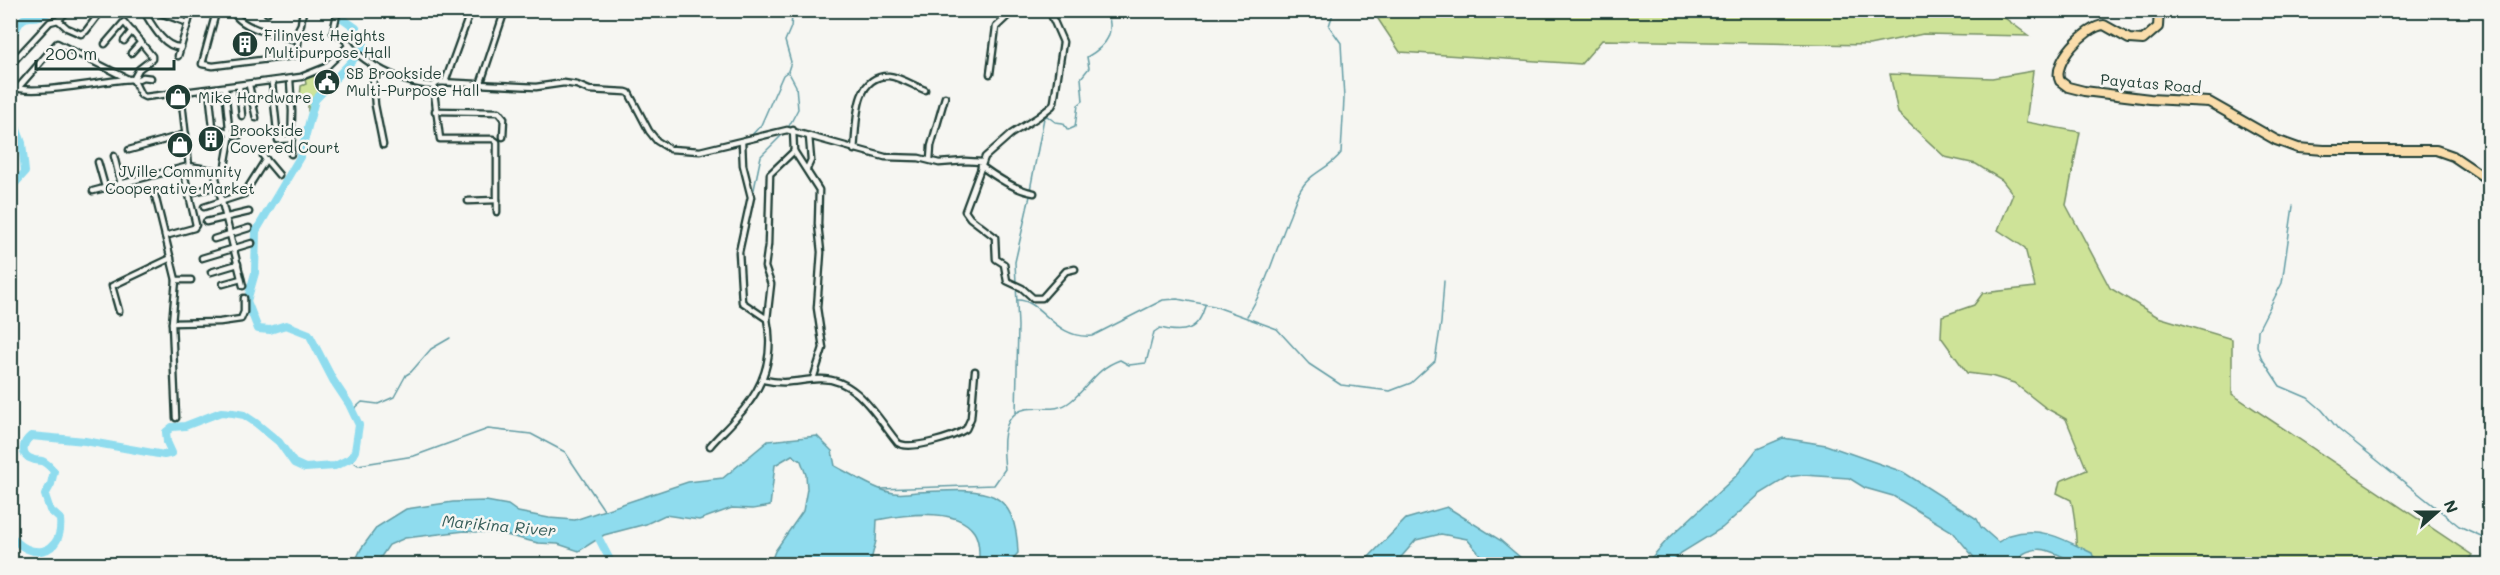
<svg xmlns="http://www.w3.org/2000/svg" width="2500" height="575" font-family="Mali,sans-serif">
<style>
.green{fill:#cee398;stroke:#769066;stroke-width:1.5}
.water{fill:#8fdcee;stroke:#629ca4;stroke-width:1.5}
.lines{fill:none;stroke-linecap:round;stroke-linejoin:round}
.stream{stroke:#629ca4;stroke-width:1.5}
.river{stroke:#8fdcee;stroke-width:8}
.street-casing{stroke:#1f3d34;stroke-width:9}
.primary-casing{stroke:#1f3d34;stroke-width:12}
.street{stroke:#f6f6f2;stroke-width:4.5}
.primary{stroke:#faddab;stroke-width:8}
.labels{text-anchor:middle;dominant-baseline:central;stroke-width:5;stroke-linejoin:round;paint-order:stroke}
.poi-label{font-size:15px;fill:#1f3d34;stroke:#f6f6f2;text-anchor:start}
.street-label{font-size:15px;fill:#1f3d34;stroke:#f6f6f2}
.water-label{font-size:16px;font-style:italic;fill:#355d59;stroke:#f6f6f2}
</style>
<rect width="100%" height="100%" fill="#f6f6f2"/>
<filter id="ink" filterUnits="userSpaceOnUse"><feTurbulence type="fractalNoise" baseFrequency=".0167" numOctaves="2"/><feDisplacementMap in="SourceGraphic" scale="12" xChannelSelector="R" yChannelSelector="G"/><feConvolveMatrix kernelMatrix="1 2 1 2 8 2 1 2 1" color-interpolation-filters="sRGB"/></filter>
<g filter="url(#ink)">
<!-- green -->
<g class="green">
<path d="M1384,10H1994L2029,36L1923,34L1869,45L1602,40L1581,64L1400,52L1378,19Z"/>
<path d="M2033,71L2026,122L2080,132L2066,205L2110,288L2158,317L2232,339V394L2472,555L2465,564H2078C2075,542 2077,521 2071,500L2057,493L2060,481L2087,470L2066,419L2046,408L2014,383L1991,376L1967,373L1941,337L1942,316L1974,305L1983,293L2035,287L2025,248L1998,230L2013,194L2002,180L1976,164L1945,157L1898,113L1890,74L1992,78Z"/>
<path d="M325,72L332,81L316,95L311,112L308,111V100L300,97L301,86L306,84L305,79Z"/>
</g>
<!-- water -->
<g class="water">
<path d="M817,436L832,451L835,466C851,474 877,491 894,493C901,494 910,493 917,492C975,490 1016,480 1018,553L1008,564H979C979,555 980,541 974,532C957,506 903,515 877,520L876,541L870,564H770L775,551L803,511L807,489L806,475L801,461L792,455L775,465L770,506L753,509L732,508L699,520L665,515L646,524L604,535L579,551L558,544L538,543L502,534L465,531L405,538L389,545L376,564H354L361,549L377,527L406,509L453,502L486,501L508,505L518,512L549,518L575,520L688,482L723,478L768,441Z"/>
<path d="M1783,438L1826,445L1903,472L1977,519L1981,527L1998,542C2003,540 2005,537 2010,535C2041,525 2065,540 2092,553L2093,556L2104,564C2097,565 2087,566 2080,564C2060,558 2045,541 2023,554L2017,564H1984L1977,561L1953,532L1893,496L1865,488L1849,478L1803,475L1788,477L1760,494L1722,528L1681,553L1670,564H1646L1667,540L1736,476L1757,449Z"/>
<path d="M1447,507L1500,540L1528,564H1492L1481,556L1467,539L1441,534L1416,540L1395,564H1362L1406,519Z"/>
</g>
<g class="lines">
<!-- stream -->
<g class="stream">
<path d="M788,128L798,109L796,86L788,71L791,62L785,41L791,27L792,16L801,10"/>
<path d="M750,137L761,125L783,75L787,72"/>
<path d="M745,159V143"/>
<path d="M1030,190L1044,118L1047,116L1055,122L1063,123L1068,130L1075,127L1078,105L1083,101L1081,78L1089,68L1087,57C1108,45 1115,33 1107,10"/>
<path d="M753,194L761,156L785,132"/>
<path d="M2293,206L2282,283L2258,330L2257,346L2261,357L2280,386L2308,398L2322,410L2338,429L2459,526L2490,540"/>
<path d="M748,221L751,208"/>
<path d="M1017,300C1042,299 1054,340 1092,336L1163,300L1177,299L1214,306L1277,329L1309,364L1341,385L1390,391L1411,383L1435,361L1441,323L1444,281"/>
<path d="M1247,316C1267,286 1276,248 1290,215C1293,206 1296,197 1301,189C1311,172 1329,169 1341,153L1344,99L1341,43L1329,26L1334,10"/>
<path d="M353,410L362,402L378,404L394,397L406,375L411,372L431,349L450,338"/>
<path d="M1016,413L1018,326L1015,262L1030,196"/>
<path d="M349,459L358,465L414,456L488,429L531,434L565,452L604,510"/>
<path d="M881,489L994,485L1005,469C1003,450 999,414 1026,409C1042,406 1056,413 1071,401C1090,386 1095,369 1120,360L1129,365L1146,363L1154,332L1160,328C1184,334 1199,331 1205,305"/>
</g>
<!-- river -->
<g class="river">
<path d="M10,42C28,0 26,28 52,10"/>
<path d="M10,111L22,143L25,172L10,189"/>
<path d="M595,531L610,560L614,564"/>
<path d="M10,534C29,562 64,555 60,519L50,510L45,495L51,484L54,471C51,468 47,463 42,461C39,460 35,461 32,459C20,455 22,443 31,436L85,441L164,455L172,453L167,442L166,432L172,427L185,426L221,412L233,413L244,415L256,423L279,442L294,463L305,468L335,466L351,458L355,451L359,425L349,404L333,380L309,334L286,325L270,330L258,329L247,301L255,273L256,231L300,157L315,100L365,47L356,28L342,18L343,10"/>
</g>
<defs>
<g id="street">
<path d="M143,10C151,23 164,49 181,47"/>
<path d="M152,10L188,23"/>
<path d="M221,10L215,16L202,64L213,66L293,56L297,52L300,28"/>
<path d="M233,10C238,29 281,36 298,40"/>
<path d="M338,10L333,32C344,36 349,45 357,53C378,71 407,84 434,86"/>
<path d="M1049,10L1063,42L1054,102L1052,106L1038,117L1011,134L985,157L965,211L970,218L995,237L996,259L1004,264L1007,281L1022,288L1033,298H1042L1066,271L1075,269"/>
<path d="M267,13L268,10"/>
<path d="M58,20L67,28L81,34L86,31L102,10"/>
<path d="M293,39L301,24L303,10"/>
<path d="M124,41L132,31"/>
<path d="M105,44L124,22L152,56V59L139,69L133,80"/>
<path d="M131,53L141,42"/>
<path d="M178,56L192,10"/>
<path d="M13,62L50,22L58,20L69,10"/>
<path d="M372,64L375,105L383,145"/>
<path d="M990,74L996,27L1014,10"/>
<path d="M290,80L292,111L291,154"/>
<path d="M134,81L143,77L151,78"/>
<path d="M445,82L471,10"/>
<path d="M272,83L278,140L292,139"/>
<path d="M249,85L256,118"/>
<path d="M480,85L505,10"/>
<path d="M10,86C30,97 105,80 131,79L134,81L141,95L145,97L301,77L326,67L349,45"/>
<path d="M239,86L242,116"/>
<path d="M17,89L57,43L128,79"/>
<path d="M209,90L213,127L239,136"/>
<path d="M181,93L189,166"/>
<path d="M435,111L499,112L504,118L503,137"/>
<path d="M793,130L794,151L819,190L818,224L821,252L817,308L823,348L813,379"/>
<path d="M129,150L186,134"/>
<path d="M854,150C857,125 853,75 889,76C900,77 914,86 925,90"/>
<path d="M114,156L121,184"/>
<path d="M263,156L279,175"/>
<path d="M930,160L931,146L945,97"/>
<path d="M98,162L105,187"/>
<path d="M981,166C996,177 1015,190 1034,193"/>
<path d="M807,169L811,160L809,136"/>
<path d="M214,170L243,286"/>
<path d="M93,191L189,166L224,172L230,138L225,88"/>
<path d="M154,191L176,280L172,323L176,418"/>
<path d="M194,192L218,186"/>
<path d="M497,200V212"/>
<path d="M468,201L497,200V142L493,139H440L434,92V85L439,82L536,87L564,83L577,85L589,90L626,92L629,93L649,131L657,141L670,149L700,151L787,130L885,157L919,158L939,163L965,161L982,162"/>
<path d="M204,207L244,194L266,159"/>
<path d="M206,222L249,212"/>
<path d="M165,236L194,228L196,225L183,169"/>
<path d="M214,239L249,228"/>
<path d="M202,258L252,243"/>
<path d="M211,272L238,264"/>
<path d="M176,280H191"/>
<path d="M223,284L241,279"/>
<path d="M119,311L112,286L171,258"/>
<path d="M767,319L771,284L765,267L768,245L770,174L794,151"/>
<path d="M172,323L220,322L241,319L244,312V298"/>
<path d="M764,380C786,385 798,380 819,379C857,377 877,418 898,443C910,451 954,437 966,429L971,418L975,371"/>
<path d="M710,446C718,436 728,428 736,418C763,390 775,358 767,319L742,302L739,252L751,197L743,165L742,142"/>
</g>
<path id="primary" d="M2159,10L2158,27L2143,40L2129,39L2104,25C2086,26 2051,63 2060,81L2068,87L2084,91L2150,99L2209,102L2276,140L2298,148L2324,150H2436L2453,156L2490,181"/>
</defs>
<!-- street casing -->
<use href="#street" class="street-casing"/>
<!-- primary casing -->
<use href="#primary" class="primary-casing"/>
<!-- street -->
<use href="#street" class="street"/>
<!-- primary -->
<use href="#primary" class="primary"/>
</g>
</g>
<!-- icons -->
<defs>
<symbol id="building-disc" viewBox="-11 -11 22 22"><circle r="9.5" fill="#1f3d34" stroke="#f6f6f2"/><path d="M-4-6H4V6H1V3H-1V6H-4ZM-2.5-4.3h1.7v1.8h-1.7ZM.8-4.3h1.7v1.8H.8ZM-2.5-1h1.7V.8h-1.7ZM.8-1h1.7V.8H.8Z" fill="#fff"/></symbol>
<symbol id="civic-disc" viewBox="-11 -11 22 22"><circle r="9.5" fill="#1f3d34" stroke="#f6f6f2"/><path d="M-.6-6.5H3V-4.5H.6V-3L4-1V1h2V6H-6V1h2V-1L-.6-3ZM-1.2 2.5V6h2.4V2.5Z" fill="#fff"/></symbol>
<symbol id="shop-disc" viewBox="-11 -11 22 22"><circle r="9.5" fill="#1f3d34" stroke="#f6f6f2"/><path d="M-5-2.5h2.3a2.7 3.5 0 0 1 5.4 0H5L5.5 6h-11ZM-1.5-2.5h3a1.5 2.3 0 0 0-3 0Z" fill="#fff"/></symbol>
</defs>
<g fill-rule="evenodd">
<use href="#building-disc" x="230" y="29" width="30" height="30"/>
<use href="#civic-disc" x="312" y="67" width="30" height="30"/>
<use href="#shop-disc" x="163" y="82" width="30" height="30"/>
<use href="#building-disc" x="196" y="124" width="30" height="30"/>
<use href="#shop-disc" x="165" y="130" width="30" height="30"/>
</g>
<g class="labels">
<!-- poi labels -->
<g class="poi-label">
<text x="264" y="35">Filinvest Heights<tspan x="264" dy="17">Multipurpose Hall</tspan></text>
<text x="346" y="73">SB Brookside<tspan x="346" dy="17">Multi-Purpose Hall</tspan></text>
<text x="198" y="97">Mike Hardware</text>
<text x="230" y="130">Brookside<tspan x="230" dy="17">Covered Court</tspan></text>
<text x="180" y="171" text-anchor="middle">JVille Community<tspan x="180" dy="17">Cooperative Market</tspan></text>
</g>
<!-- street labels -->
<g class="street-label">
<text transform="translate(2151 83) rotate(5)">Payatas Road</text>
</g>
<!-- water labels -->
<g class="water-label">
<text transform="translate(499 525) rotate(5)">Marikina River</text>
</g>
</g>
<!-- margin -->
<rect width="2500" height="575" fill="none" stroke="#f6f6f2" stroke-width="36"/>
<rect x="18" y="18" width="2464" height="539" fill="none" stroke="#1f3d34" stroke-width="2" filter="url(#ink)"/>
<!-- north arrow -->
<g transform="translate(2437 512) rotate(69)" stroke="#f6f6f2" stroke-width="4.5" paint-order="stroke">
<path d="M0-4.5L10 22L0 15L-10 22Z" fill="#1f3d34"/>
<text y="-9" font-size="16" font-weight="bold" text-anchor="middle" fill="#1f3d34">N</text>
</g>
<!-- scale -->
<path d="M36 60v9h138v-9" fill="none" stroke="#1f3d34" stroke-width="3"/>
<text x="45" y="60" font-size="18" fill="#1f3d34" stroke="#f6f6f2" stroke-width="4.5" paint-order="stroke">200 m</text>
</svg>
